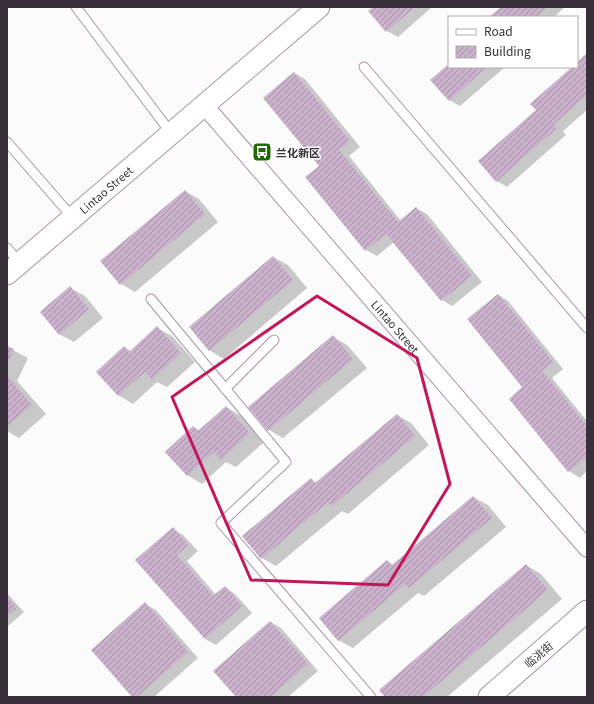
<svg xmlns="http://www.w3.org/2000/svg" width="594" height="704" font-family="Georgia,'Noto Sans SC',serif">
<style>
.shadow{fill:#0003}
.building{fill:url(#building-hatch)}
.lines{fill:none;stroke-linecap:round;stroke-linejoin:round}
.service-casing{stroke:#ab92ab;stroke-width:11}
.minor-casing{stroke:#ab92ab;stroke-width:19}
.tertiary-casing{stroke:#ab92ab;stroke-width:23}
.service{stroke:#fff;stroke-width:9}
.minor{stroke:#fff;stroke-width:17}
.tertiary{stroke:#fff;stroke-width:21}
.marked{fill:none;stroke:#c2185b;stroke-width:3;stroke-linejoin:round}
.labels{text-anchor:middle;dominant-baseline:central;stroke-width:3;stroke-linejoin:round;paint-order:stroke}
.poi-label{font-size:11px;font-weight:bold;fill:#392f3a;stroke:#fff;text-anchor:start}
.street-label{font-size:11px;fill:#392f3a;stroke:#fff}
</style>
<defs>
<pattern id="building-hatch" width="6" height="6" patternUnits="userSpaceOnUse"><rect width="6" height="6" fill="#cbb2cc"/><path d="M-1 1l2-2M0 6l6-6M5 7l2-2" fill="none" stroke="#a691a7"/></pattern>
</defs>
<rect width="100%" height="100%" fill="#fbfbfb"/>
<!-- shadow -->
<g class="shadow">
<path d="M374,7H432L398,37L387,31L370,11Z"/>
<path d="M502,7H565L554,17H491Z"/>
<path d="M587,55V110L563,131L566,135L507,187L497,181L537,110L573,67H577V64Z"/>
<path d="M449,65V67H505L460,106L449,100L432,80Z"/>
<path d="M294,73L305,79L360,147L349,156L401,221L416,208L427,214L482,282L452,306L442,300L394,242L377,256L366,250L307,177L320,166Z"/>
<path d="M185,191L199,199L218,222L135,292L121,284Z"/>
<path d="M273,257L288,265L307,288L224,359L209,350Z"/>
<path d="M70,288L85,296L103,318L74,342L59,334Z"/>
<path d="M498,295L508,301L563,369L552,378L587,421V471L580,478L569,471L510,399L523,388Z"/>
<path d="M157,328L172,336L195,362L167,387L157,382L133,404L118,395L125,348L131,351Z"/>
<path d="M333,337L347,345L367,368L283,438L269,430Z"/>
<path d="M7,347L28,358L17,381L46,414L19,438L7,431Z"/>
<path d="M226,407L241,416L264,442L236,467L226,462L202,484L187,475L194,427L200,431Z"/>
<path d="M397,415L411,423L429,445L348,514L342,511L276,566L262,558L311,480L317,483Z"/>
<path d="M473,497L488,505L506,527L424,596L418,593L353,648L338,640L387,561L393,565Z"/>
<path d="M173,529L183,535L198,551L187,561L216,595L225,587L235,594L252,613L216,645L205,639L137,561Z"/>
<path d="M526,565L541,574L562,599L447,697H386Z"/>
<path d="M7,593L24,612L7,627Z"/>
<path d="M145,604L156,610L198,658L154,697H134Z"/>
<path d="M271,622L281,628L318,671L288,697H237Z"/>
</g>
<!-- building -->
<g class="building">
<path d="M373,7H415L386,32L368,11Z"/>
<path d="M501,7H548L537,17H489Z"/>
<path d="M587,53V95L553,125L557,128L496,182L478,161L536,110L530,104L572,67H577V62Z"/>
<path d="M449,64V67H487L449,101L430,80Z"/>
<path d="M294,72L350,141L339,150L398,222L416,207L472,276L441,301L386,234L365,251L305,177L319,166L263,98Z"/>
<path d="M185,190L205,214L120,285L100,261Z"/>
<path d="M273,256L293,280L209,351L189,327Z"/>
<path d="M70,286L89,309L59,335L40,312Z"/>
<path d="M498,294L553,362L542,371L587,426V457L568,472L509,399L522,387L467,319Z"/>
<path d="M157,326L181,353L152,380L145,372L118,396L96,372L124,346L129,352Z"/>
<path d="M333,335L353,359L268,431L248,407Z"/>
<path d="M7,346L14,349L7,364Z"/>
<path d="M7,376L32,405L7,427Z"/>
<path d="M226,406L250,433L221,460L214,452L187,476L165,452L193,426L198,431Z"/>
<path d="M397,414L415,436L332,506L328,502L261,559L242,536L311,478L315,483Z"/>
<path d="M473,496L492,518L409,588L405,584L338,641L319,618L387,560L392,565Z"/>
<path d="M173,527L188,545L177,555L213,596L225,586L242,606L205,639L135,560Z"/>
<path d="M526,564L548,590L423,697H385L379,690Z"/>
<path d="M7,597L17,608L7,616Z"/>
<path d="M145,602L188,652L137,697H132L91,650Z"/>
<path d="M270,621L308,664L271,697H236L213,671Z"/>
</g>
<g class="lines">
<defs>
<g id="service">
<path d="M76,7L171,133"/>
<path d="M364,67L587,328"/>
<path d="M7,142L73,218"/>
<path d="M7,248L20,263"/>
<path d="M151,299L286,462L221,523L371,697"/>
<path d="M225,389L274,340"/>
</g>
<g id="minor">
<path id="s1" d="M204,105L587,548"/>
</g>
<g id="tertiary">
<path id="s2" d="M7,274L319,7"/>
<path d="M489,697L587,611"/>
</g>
</defs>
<!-- service casing -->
<use href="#service" class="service-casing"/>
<!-- minor casing -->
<use href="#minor" class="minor-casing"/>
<!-- tertiary casing -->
<use href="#tertiary" class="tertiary-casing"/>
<!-- service -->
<use href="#service" class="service"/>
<!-- minor -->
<use href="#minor" class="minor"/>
<!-- tertiary -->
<use href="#tertiary" class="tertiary"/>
</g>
<!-- marked area -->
<path class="marked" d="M317,296L417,358L450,484L388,585L251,580L172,397Z"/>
<!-- icons -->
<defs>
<symbol id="bus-square" viewBox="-11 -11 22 22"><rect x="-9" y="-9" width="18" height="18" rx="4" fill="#206903" stroke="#fff"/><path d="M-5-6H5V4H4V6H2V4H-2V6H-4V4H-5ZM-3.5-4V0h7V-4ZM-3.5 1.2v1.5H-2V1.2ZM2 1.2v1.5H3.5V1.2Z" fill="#fff"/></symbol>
</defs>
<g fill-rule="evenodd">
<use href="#bus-square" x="251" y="141" width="22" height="22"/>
</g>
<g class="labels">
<!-- poi labels -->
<g class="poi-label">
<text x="276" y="152">兰化新区</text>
</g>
<!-- street labels -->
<g class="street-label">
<text stroke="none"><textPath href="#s2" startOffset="130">Lintao Street</textPath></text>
<text stroke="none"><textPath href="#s1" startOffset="293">Lintao Street</textPath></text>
<text transform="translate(538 654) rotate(-41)">临洮街</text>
</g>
</g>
<!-- border -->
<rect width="594" height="704" fill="none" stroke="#392f3a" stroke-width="16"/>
<!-- legend -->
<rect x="448" y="16" width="130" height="52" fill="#ffffff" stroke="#b0acb0"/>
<rect x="456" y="29" width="20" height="6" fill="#ffffff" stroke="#b0acb0"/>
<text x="484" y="36" font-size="12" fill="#392f3a">Road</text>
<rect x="456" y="46" width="20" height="12" fill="url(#building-hatch)" stroke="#b0acb0"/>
<text x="484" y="56" font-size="12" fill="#392f3a">Building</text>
</svg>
